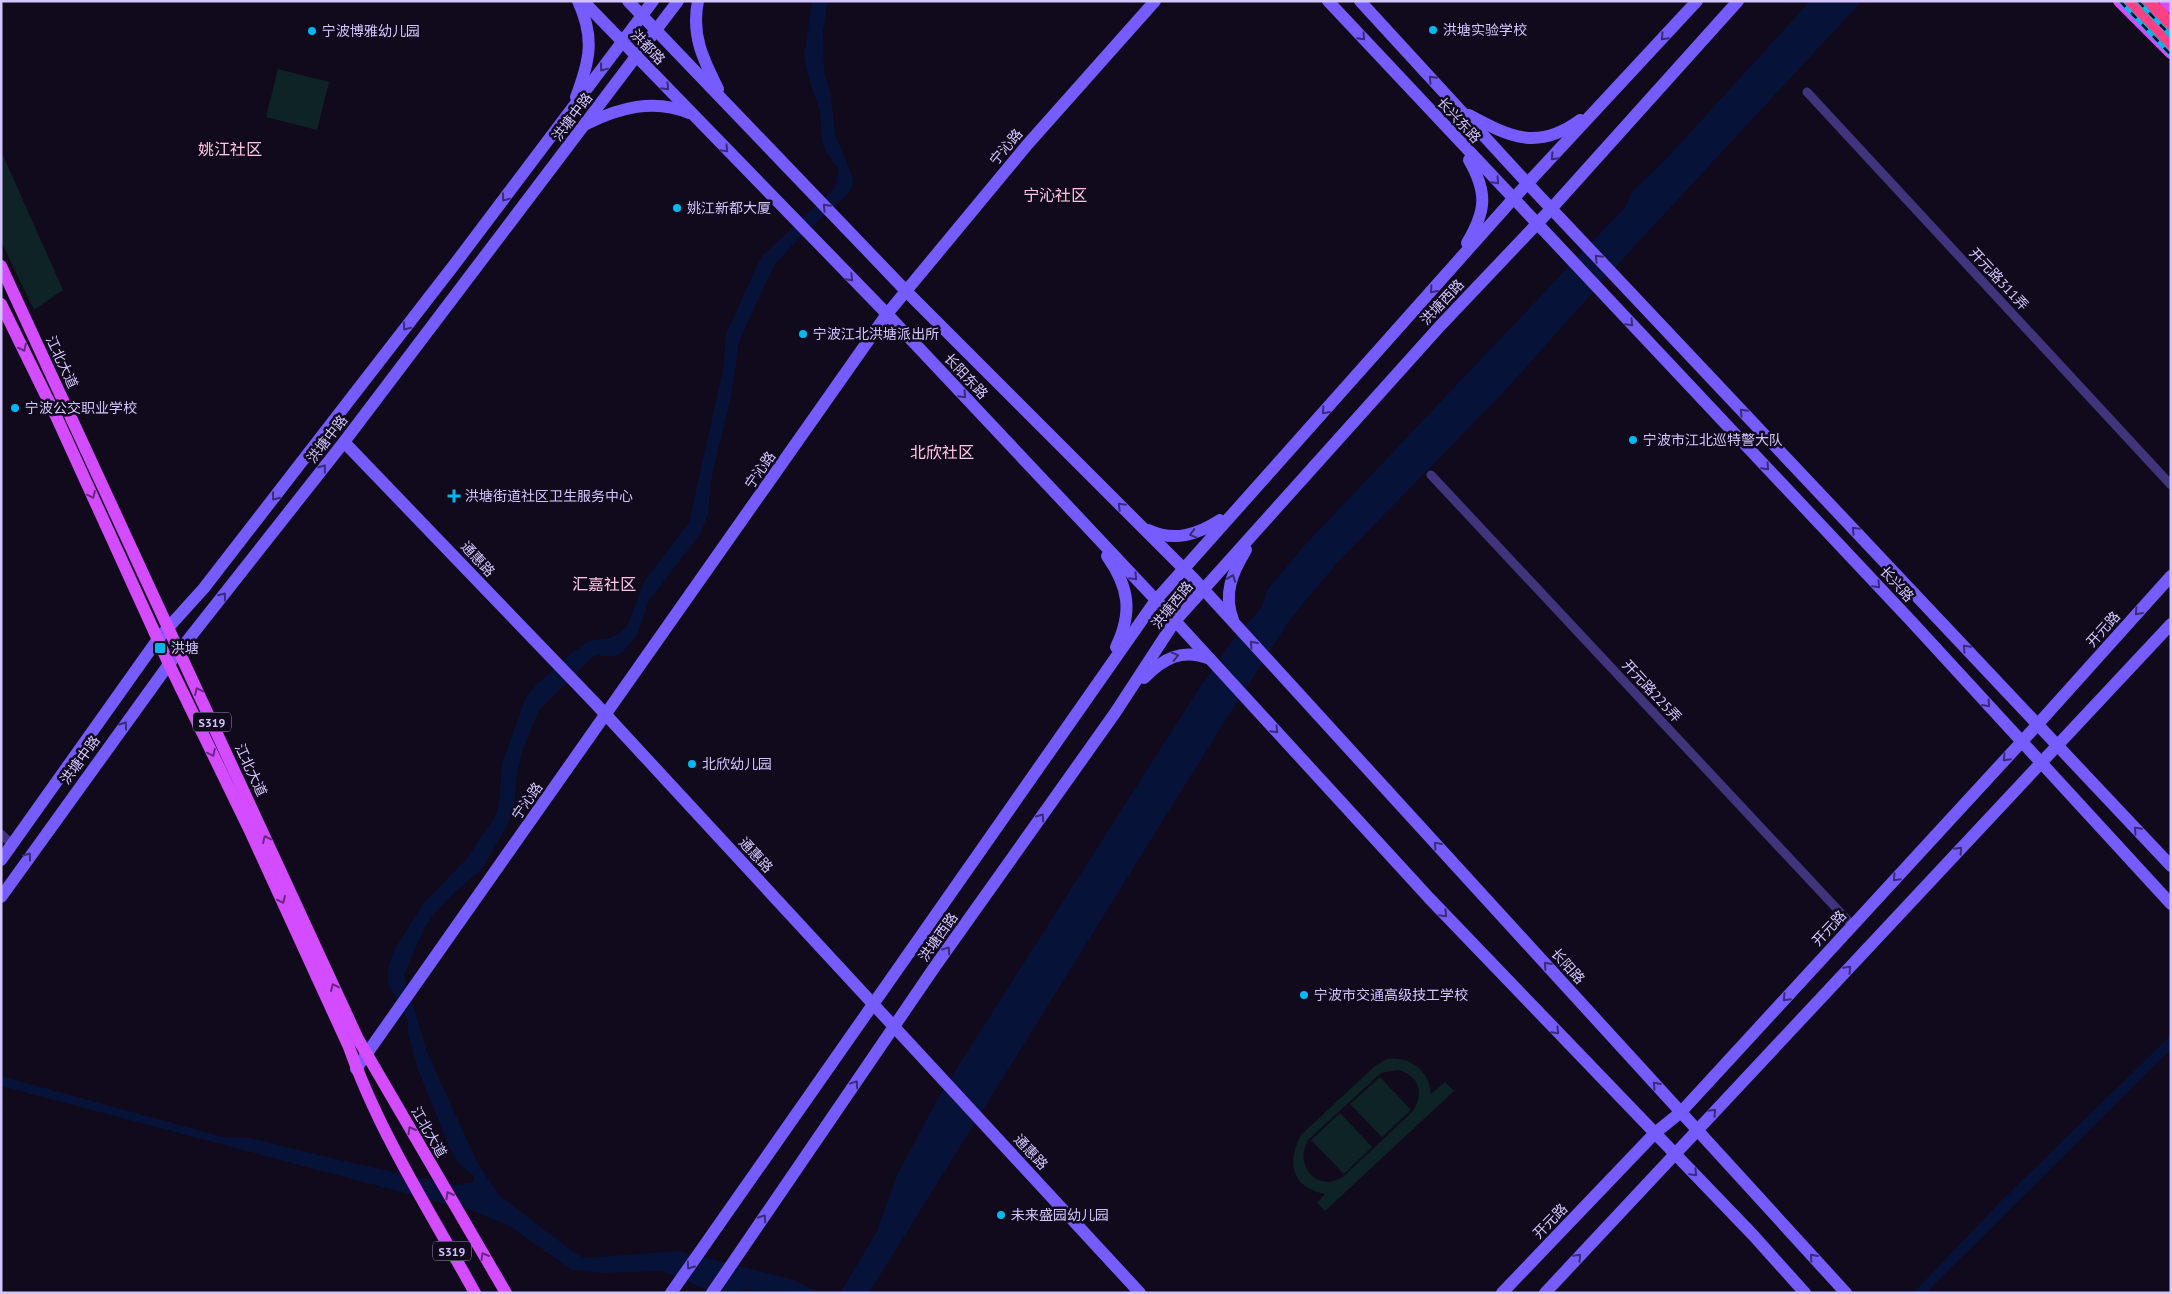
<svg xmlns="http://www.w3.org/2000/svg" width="2172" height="1294" font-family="'PT Sans','Noto Sans SC',sans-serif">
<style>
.green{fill:#0d2326;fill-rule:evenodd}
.water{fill:#071238}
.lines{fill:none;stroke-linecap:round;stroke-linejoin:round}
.street{stroke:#40347c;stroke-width:9}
.secondary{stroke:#765cff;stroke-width:12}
.primary{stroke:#d44cff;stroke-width:12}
.highway{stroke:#ff4082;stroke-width:15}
.rail-casing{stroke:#00b7f0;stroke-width:4.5}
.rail{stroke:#100a1c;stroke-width:2.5;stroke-dasharray:8;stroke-linecap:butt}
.oneway{stroke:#392b77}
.oneway2{stroke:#682882}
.poi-dot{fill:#00b7f0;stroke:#100a1c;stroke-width:2}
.labels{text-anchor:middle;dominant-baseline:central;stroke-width:5;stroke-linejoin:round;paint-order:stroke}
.shield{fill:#100a1c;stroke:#998dbb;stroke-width:1}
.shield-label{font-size:12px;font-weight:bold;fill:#d4c5ff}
.poi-label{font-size:14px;fill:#d4c5ff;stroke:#100a1c;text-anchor:start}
.street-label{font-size:14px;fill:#d4c5ff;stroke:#100a1c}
.quarter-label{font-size:16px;fill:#ffc7e3;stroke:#100a1c}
</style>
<rect width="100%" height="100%" fill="#100a1c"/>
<!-- green -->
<g class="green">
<path d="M278,69L329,82L317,130L266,117Z"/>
<path d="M1,151L63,290L34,310L1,241Z"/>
<path d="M1387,1059C1411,1056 1429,1071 1431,1094L1445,1082L1454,1091L1325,1211L1317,1203L1325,1194C1292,1187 1286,1164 1301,1135L1375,1066ZM1398,1070C1419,1075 1425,1093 1413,1111L1343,1177C1316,1193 1294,1165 1308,1140L1381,1073Z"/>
<path d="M1380,1077L1411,1110L1382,1137L1350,1104Z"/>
<path d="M1340,1113L1372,1147L1344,1174L1311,1140Z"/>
</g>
<!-- water -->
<g class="water">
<path d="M812,1H828L823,31L824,71L831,95L835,134L853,178L852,188L846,196L798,239L774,266L749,319L739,343L732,391L711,481L708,515L700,534L649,601L637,635L623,652L612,657L598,655L591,658L539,710L522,752L517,774L514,808L508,824L482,869L455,892L435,913L424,929L404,975L427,1052L478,1164L499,1195L576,1254L585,1258L678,1251L795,1280L819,1293L743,1290L732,1293L705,1289L662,1271L602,1273L572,1270L508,1225L473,1211L1,1086V1076L224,1137L250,1138L348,1162L455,1185L474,1182V1176L458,1163L449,1146L418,1070L408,1033V1021L388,984V969L394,950L423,904L467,858L495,817L499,803L502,763L526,697L536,685L573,652L589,641L609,638L618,634L627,626L645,580L689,523L723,370L726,334L761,257L835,188L839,170L826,152L822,141L820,111L810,83L804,56Z"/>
<path d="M1810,1H1862L1630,251L1500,396L1338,562L1292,617L1223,724L869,1293H840L876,1233L898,1173L941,1093L1196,693L1232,641L1261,608L1268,589L1304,546L1627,205L1630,195L1633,191L1667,158Z"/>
<path d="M2171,1035V1049L1926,1293H1913L2003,1199Z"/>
</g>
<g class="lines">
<!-- street -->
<g class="street">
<path d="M1807,92L2171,485"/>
<path d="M1431,475L1852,925"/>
<path d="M1,834L12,844"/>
</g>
<!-- secondary -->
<g class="secondary">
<path d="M583,1L887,314L1156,600L1430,899L1753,1235L1805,1293"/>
<path d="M628,1L907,292L1194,579L1846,1293"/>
<path d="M698,1C691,35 703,59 718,89"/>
<path d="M1328,1L1912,622L2171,904"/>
<path d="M1360,1L1528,184L2171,866"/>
<path d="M576,97C590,60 595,38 578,1"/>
<path d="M1469,115C1510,137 1538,151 1580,120"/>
<path d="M586,124C619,108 654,98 689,113"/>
<path d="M1467,243C1486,211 1488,193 1469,160"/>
<path d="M344,442L595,703L1140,1293"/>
<path d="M1148,530C1174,542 1197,535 1220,520"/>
<path d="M1107,556C1129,587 1133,612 1116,647"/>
<path d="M1233,620C1223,594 1232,573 1246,550"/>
<path d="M1144,678C1164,658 1182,648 1210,659"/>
<path d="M1,860L158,639L204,588L454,265L653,1"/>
<path d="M1,897L169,664L344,442L678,1"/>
<path d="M356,1069L887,314L1027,145L1155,1"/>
<path d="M671,1293L1156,600L1513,199L1697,1"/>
<path d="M712,1293L936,965L1115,713L1175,621L1440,326L1551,209L1738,1"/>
<path d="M1502,1293L1655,1133L1681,1112L2038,724L2171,576"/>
<path d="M1545,1293L2171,624"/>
</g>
<!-- primary -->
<g class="primary">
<path d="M2119,1L2171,53"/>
<path d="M2165,1L2171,7"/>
<path d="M1,266L358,1039L506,1293"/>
<path d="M1,304L56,416L169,664L250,831L349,1047C379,1133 431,1213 475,1293"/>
</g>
<!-- highway -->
<g class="highway">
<path d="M2130,1L2171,43"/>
<path d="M2147,1L2171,26"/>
</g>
<defs>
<g id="rail">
<path d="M2120,1L2171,55"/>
<path d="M2138,1L2171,36"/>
</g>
</defs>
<!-- rail casing -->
<use href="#rail" class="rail-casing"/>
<!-- rail -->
<use href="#rail" class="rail"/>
</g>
<!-- one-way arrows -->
<defs><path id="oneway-chevron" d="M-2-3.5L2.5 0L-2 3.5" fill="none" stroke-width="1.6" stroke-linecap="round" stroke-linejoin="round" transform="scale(1.25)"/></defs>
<g class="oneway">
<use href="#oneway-chevron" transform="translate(1362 37) rotate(47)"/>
<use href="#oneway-chevron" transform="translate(1664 37) rotate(133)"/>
<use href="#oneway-chevron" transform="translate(603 68) rotate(127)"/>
<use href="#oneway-chevron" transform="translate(1432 79) rotate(-133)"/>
<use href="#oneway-chevron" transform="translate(666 87) rotate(46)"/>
<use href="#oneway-chevron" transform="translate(725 149) rotate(46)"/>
<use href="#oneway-chevron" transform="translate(1554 157) rotate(133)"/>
<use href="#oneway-chevron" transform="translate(1496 181) rotate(47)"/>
<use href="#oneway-chevron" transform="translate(505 198) rotate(127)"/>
<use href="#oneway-chevron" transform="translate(826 207) rotate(-134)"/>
<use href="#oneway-chevron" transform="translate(1598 258) rotate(-133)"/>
<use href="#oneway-chevron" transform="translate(850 278) rotate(45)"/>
<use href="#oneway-chevron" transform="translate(1433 290) rotate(132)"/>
<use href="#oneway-chevron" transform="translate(1630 323) rotate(47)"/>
<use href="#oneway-chevron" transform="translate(406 327) rotate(128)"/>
<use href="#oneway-chevron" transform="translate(963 395) rotate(47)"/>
<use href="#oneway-chevron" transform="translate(1325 411) rotate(132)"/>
<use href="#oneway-chevron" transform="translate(1743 412) rotate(-133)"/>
<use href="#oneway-chevron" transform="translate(1766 467) rotate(47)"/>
<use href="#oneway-chevron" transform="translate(323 468) rotate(-52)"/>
<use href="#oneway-chevron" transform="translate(275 497) rotate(128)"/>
<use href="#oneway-chevron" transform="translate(1121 506) rotate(-135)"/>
<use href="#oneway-chevron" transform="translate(1855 530) rotate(-133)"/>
<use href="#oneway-chevron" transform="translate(1193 534) rotate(165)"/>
<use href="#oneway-chevron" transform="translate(1134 577) rotate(47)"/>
<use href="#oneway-chevron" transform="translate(1232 578) rotate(-70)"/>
<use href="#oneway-chevron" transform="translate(1877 585) rotate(47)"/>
<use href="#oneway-chevron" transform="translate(223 596) rotate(-52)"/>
<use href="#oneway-chevron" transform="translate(2138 612) rotate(132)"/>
<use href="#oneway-chevron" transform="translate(1253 644) rotate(-132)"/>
<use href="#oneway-chevron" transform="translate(1966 648) rotate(-133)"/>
<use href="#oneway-chevron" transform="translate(1175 656) rotate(-14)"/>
<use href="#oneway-chevron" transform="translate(1987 704) rotate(48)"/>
<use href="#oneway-chevron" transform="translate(124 725) rotate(-54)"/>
<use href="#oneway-chevron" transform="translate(1275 730) rotate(47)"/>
<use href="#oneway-chevron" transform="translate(2006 758) rotate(133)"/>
<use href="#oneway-chevron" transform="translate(1041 817) rotate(-55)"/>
<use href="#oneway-chevron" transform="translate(2137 830) rotate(-133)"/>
<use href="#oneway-chevron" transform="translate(1437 845) rotate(-132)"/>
<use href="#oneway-chevron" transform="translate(1959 850) rotate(-47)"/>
<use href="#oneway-chevron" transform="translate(28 856) rotate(-54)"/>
<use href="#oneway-chevron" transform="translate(1896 878) rotate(133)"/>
<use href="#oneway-chevron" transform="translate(1444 914) rotate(46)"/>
<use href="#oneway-chevron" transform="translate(947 950) rotate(-55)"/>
<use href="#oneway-chevron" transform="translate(1547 965) rotate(-132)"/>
<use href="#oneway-chevron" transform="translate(1848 969) rotate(-47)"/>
<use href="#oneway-chevron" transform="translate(1786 998) rotate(133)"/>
<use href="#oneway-chevron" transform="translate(1556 1031) rotate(46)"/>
<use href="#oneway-chevron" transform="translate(855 1084) rotate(-56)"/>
<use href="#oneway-chevron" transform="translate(1656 1085) rotate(-132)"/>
<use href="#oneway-chevron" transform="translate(1713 1112) rotate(-47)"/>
<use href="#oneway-chevron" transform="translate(1694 1173) rotate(46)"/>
<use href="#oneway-chevron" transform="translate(763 1218) rotate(-56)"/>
<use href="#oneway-chevron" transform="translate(1578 1257) rotate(-47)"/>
<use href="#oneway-chevron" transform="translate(1813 1257) rotate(-132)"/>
<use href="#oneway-chevron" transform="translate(690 1266) rotate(125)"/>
</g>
<g class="oneway2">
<use href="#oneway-chevron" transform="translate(23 348) rotate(64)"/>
<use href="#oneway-chevron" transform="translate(92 495) rotate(65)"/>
<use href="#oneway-chevron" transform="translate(198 691) rotate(-115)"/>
<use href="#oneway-chevron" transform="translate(212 753) rotate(64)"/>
<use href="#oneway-chevron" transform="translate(266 839) rotate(-115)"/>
<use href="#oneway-chevron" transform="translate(282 900) rotate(65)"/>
<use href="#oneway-chevron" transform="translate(334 987) rotate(-115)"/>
<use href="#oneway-chevron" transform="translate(411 1130) rotate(-120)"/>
<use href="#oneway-chevron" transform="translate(449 1195) rotate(-120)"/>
<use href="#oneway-chevron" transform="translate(484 1256) rotate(-120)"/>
</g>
<!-- markers -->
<g class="poi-dot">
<circle cx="1433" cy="30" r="5"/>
<circle cx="312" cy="31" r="5"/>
<circle cx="677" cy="208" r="5"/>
<circle cx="803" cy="334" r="5"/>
<circle cx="15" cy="408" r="5"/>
<circle cx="1633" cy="440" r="5"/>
<path d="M451.5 488.5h5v5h5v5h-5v5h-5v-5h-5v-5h5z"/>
<rect x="154" y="642" width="12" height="12" rx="2.5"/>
<circle cx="692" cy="764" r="5"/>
<circle cx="1304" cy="995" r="5"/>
<circle cx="1001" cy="1215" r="5"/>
</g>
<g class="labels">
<!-- shield labels -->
<g class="shield">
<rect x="193" y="712.5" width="38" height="19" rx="4"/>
<rect x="433" y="1241.5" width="38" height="19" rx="4"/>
</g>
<g class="shield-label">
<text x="212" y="722">S319</text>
<text x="452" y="1251">S319</text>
</g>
<!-- poi labels -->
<g class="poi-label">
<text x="1443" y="30">洪塘实验学校</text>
<text x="322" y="31">宁波博雅幼儿园</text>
<text x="687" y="208">姚江新都大厦</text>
<text x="813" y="334">宁波江北洪塘派出所</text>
<text x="25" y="408">宁波公交职业学校</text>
<text x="1643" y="440">宁波市江北巡特警大队</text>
<text x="465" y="496">洪塘街道社区卫生服务中心</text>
<text x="171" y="648">洪塘</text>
<text x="702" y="764">北欣幼儿园</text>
<text x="1314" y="995">宁波市交通高级技工学校</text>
<text x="1011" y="1215">未来盛园幼儿园</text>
</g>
<!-- street labels -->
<g class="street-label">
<text transform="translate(648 47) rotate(46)">洪都路</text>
<text transform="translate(572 117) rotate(-53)">洪塘中路</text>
<text transform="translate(1459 120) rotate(47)">长兴东路</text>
<text transform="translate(1006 147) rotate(-50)">宁沁路</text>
<text transform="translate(1999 279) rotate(47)">开元路311弄</text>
<text transform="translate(1442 302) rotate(-47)">洪塘西路</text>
<text transform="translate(62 362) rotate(65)">江北大道</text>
<text transform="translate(966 376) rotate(47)">长阳东路</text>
<text transform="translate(327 439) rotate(-52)">洪塘中路</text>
<text transform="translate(760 470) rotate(-55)">宁沁路</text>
<text transform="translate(478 559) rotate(47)">通惠路</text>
<text transform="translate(1897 584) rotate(47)">长兴路</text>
<text transform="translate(1172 605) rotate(-51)">洪塘西路</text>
<text transform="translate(2103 629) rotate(-48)">开元路</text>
<text transform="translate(1652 691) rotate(47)">开元路225弄</text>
<text transform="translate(80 760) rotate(-54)">洪塘中路</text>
<text transform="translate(251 770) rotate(65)">江北大道</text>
<text transform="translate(527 801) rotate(-55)">宁沁路</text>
<text transform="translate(756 855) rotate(47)">通惠路</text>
<text transform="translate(1829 928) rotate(-47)">开元路</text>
<text transform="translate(938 937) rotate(-55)">洪塘西路</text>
<text transform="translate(1568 966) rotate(48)">长阳路</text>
<text transform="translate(429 1132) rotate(60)">江北大道</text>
<text transform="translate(1031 1152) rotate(47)">通惠路</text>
<text transform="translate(1550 1221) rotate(-46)">开元路</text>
</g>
<!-- quarter labels -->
<g class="quarter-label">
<text x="230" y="149">姚江社区</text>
<text x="1055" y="195">宁沁社区</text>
<text x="942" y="452">北欣社区</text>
<text x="604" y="584">汇嘉社区</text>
</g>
</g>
<!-- border -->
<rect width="2172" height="1294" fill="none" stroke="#d4c5ff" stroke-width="5"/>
</svg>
